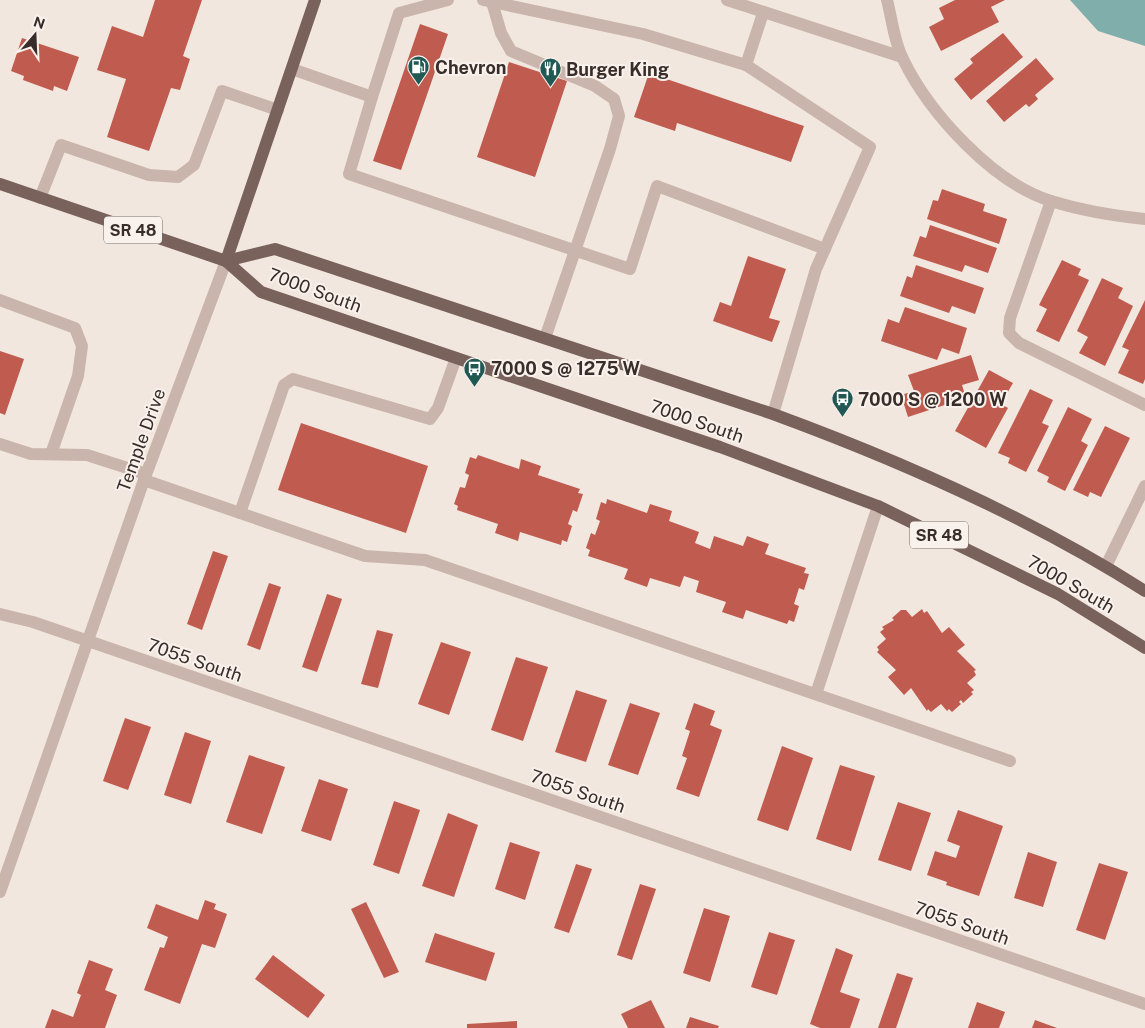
<svg xmlns="http://www.w3.org/2000/svg" width="1145" height="1028" font-family="'Public Sans',sans-serif">
<style>
.water{fill:#80aeaa}
.building{fill:#c05c4f}
.lines{fill:none;stroke-linecap:round;stroke-linejoin:round}
.minor{stroke:#cab5ac;stroke-width:12}
.major{stroke:#79625c;stroke-width:12}
.labels{text-anchor:middle;dominant-baseline:central;stroke-width:4;stroke-linejoin:round;paint-order:stroke}
.shield{fill:#f9f1ec;stroke:#726864;stroke-width:1}
.shield-label{font-size:16px;font-weight:bold;fill:#382d2a}
.poi-label{font-size:18px;font-weight:bold;fill:#382d2a;stroke:#f9f1ec;text-anchor:start}
.street-label{font-size:18px;fill:#382d2a;stroke:#f9f1ec}
</style>
<rect width="100%" height="100%" fill="#f2e7df"/>
<!-- water -->
<path class="water" d="M1070,0H1145V46L1098,31Z"/>
<!-- building -->
<g class="building">
<path d="M155,0H202L183,56L190,59L180,90L171,88L149,151L107,137L126,79L97,70L112,26L143,37Z"/>
<path d="M955,0H1005L991,7L999,22L941,51L929,27L944,19L939,8Z"/>
<path d="M420,24L448,34L401,170L373,161Z"/>
<path d="M1003,33L1023,57L971,100L954,79L973,63L970,59Z"/>
<path d="M22,38L79,57L67,91L54,86L53,91L23,80L24,76L11,71Z"/>
<path d="M1036,58L1054,79L1035,95L1038,99L1029,107L1026,104L1004,122L986,101Z"/>
<path d="M509,62L567,81L535,177L477,157Z"/>
<path d="M649,73L804,126L791,162L677,123L675,131L634,117Z"/>
<path d="M942,189L985,204L983,211L1007,219L999,244L927,219L933,200L938,201Z"/>
<path d="M930,225L997,248L988,273L965,265L962,272L913,256L920,236L926,238Z"/>
<path d="M748,256L786,269L769,318L780,321L772,342L713,321L720,302L731,306Z"/>
<path d="M1062,260L1081,269L1078,275L1089,280L1059,342L1036,331L1047,309L1039,305Z"/>
<path d="M916,265L984,288L975,314L952,306L949,313L900,296L907,276L912,278Z"/>
<path d="M1102,278L1123,288L1118,298L1133,306L1105,366L1079,353L1088,337L1077,331Z"/>
<path d="M1145,300V379L1143,384L1118,373L1129,350L1122,347Z"/>
<path d="M905,307L967,328L959,354L942,348L937,360L881,341L888,319L899,323Z"/>
<path d="M0,351L24,359L5,415L0,413Z"/>
<path d="M971,355L979,380L962,385L966,398L908,417L901,395L914,391L908,375Z"/>
<path d="M989,370L1013,383L1001,404L1008,408L986,448L955,431Z"/>
<path d="M1030,389L1053,400L1042,423L1049,426L1026,472L1008,463L1010,458L998,453Z"/>
<path d="M1068,407L1092,419L1081,441L1088,445L1065,491L1047,482L1049,477L1037,471Z"/>
<path d="M301,423L428,466L406,533L278,490Z"/>
<path d="M1105,426L1130,438L1101,497L1090,492L1088,497L1073,490Z"/>
<path d="M478,455L519,469L521,459L541,466L538,475L580,489L578,493L583,494L577,512L573,510L568,524L572,526L567,542L562,540L561,545L520,532L518,541L495,533L498,524L457,510L458,506L454,504L460,487L465,488L469,475L465,473L470,457L476,459Z"/>
<path d="M607,499L647,513L650,504L672,511L669,521L699,532L695,543L710,549L714,536L743,546L747,536L769,544L765,554L806,568L804,573L809,574L804,590L799,588L794,604L799,606L794,622L789,620L787,624L746,610L743,619L722,612L726,602L696,592L699,581L684,576L680,587L650,578L647,587L624,579L628,569L588,556L590,550L586,548L591,533L595,535L600,521L596,519L601,502L606,504Z"/>
<path d="M213,551L228,556L202,630L187,624Z"/>
<path d="M269,583L281,587L260,650L247,645Z"/>
<path d="M327,594L342,599L317,672L302,667Z"/>
<path d="M922,609L924,613L927,611L942,633L949,627L965,645L957,651L976,670L974,671L976,675L967,683L974,690L971,692L973,694L963,703L961,700L959,702L961,704L952,712L949,709L947,711L941,704L931,712L928,709L927,711L911,688L904,695L888,677L896,670L877,652L879,650L877,647L886,639L880,632L884,629L882,627L894,620L892,618L901,610H906L912,617Z"/>
<path d="M377,630L393,634L378,688L361,684Z"/>
<path d="M441,642L471,652L449,715L418,704Z"/>
<path d="M516,657L548,667L523,741L491,730Z"/>
<path d="M576,690L607,700L586,762L555,752Z"/>
<path d="M630,703L660,713L638,775L608,765Z"/>
<path d="M694,703L715,711L710,725L722,730L699,797L676,789L687,758L682,756L690,731L685,729Z"/>
<path d="M125,718L151,727L128,790L103,781Z"/>
<path d="M185,732L211,741L191,804L164,795Z"/>
<path d="M782,746L813,758L788,831L757,820Z"/>
<path d="M249,755L285,767L262,834L226,822Z"/>
<path d="M840,765L875,776L851,851L816,839Z"/>
<path d="M319,779L348,789L331,841L301,831Z"/>
<path d="M394,801L420,810L399,874L373,865Z"/>
<path d="M898,802L931,813L911,871L878,860Z"/>
<path d="M958,810L1003,826L979,896L946,885L947,882L927,875L935,851L956,858L960,846L947,841Z"/>
<path d="M448,813L478,825L454,897L422,886Z"/>
<path d="M510,842L540,852L525,900L495,889Z"/>
<path d="M1028,852L1057,862L1043,907L1014,898Z"/>
<path d="M1099,863L1128,872L1105,940L1076,930Z"/>
<path d="M576,864L592,869L569,933L554,928Z"/>
<path d="M640,884L656,889L632,960L617,955Z"/>
<path d="M205,900L216,904L214,909L227,914L215,948L202,944L180,1004L144,990L160,947L164,948L168,937L147,928L156,904L198,920Z"/>
<path d="M366,902L399,972L384,978L351,909Z"/>
<path d="M704,908L730,916L710,982L683,973Z"/>
<path d="M769,932L795,940L777,995L751,987Z"/>
<path d="M435,933L495,953L486,981L425,962Z"/>
<path d="M836,948L853,955L840,992L860,999L850,1028H820L810,1024Z"/>
<path d="M273,955L325,995L308,1018L255,979Z"/>
<path d="M89,960L113,969L105,990L117,995L105,1028H45L52,1009L73,1017L81,995L77,993Z"/>
<path d="M897,973L913,978L896,1028H878Z"/>
<path d="M651,1000L665,1028H628L621,1014Z"/>
<path d="M977,1002L1005,1012L999,1028H968Z"/>
<path d="M690,1017L719,1026L718,1028H686Z"/>
<path d="M1035,1020L1057,1028H1032Z"/>
<path d="M517,1021V1028H467V1024Z"/>
</g>
<g class="lines">
<!-- minor -->
<g class="minor">
<path d="M483,0L643,34L746,65L763,13"/>
<path d="M727,0L902,57"/>
<path d="M887,0C892,19 894,42 903,59C929,113 993,183 1051,201C1080,210 1115,216 1145,219"/>
<path d="M492,2L501,33L511,51L595,86L614,99L619,116L610,149L545,338"/>
<path d="M746,65L870,147L816,269L773,414"/>
<path d="M292,69L372,97L399,13L448,0"/>
<path d="M372,97L349,174L630,269L657,186L825,249"/>
<path d="M40,198L61,145L149,175L178,177L194,165L222,91L278,110"/>
<path d="M1051,201L1010,318L1009,333L1019,343L1145,405"/>
<path d="M0,300L75,328L82,346L78,376L51,454"/>
<path d="M0,444L31,454L87,455L146,474"/>
<path d="M144,480L365,556L425,560L1010,761"/>
<path d="M240,513L284,385L293,379L430,419L438,408L456,358"/>
<path d="M1106,566L1145,486"/>
<path d="M0,614L33,622L1145,1004"/>
<path d="M816,694L878,506"/>
<path d="M0,892L144,480L226,261"/>
</g>
<!-- major -->
<g class="major">
<path d="M0,184L226,261L261,292L720,447L878,506L1058,594L1145,648"/>
<path d="M226,261L275,249L773,414C901,461 1029,517 1145,591"/>
<path d="M226,261L315,0"/>
</g>
</g>
<!-- icons -->
<defs>
<symbol id="fuel-pin" viewBox="-11 -11 22 30"><path d="M0 17L-7.5 6A9.5 9.5 0 1 1 7.5 6Z" fill="#215854" stroke="#f9f1ec"/><path d="M-5.5-6h7V0h2V4h1.3V-2.5L3-4.5l.8-.8L6-3V5H2.5V1h-1V6h-7ZM-4.2-4.7v3.2H.2V-4.7Z" fill="#fff"/></symbol>
<symbol id="restaurant-pin" viewBox="-11 -11 22 30"><path d="M0 17L-7.5 6A9.5 9.5 0 1 1 7.5 6Z" fill="#215854" stroke="#f9f1ec"/><path d="M-5-6h1v4h1v-4h1v4h1v-4h1v5L-1.5 .5V6h-2V.5L-5-1ZM5-6V6H3V1.5H1.5Q1.5-4 5-6Z" fill="#fff"/></symbol>
<symbol id="bus-pin" viewBox="-11 -11 22 30"><path d="M0 17L-7.5 6A9.5 9.5 0 1 1 7.5 6Z" fill="#215854" stroke="#f9f1ec"/><path d="M-5-6H5V4H4V6H2V4H-2V6H-4V4H-5ZM-3.5-4V0h7V-4ZM-3.5 1.2v1.5H-2V1.2ZM2 1.2v1.5H3.5V1.2Z" fill="#fff"/></symbol>
</defs>
<g fill-rule="evenodd">
<use href="#fuel-pin" x="406" y="54" width="25" height="34"/>
<use href="#restaurant-pin" x="538" y="56" width="25" height="34"/>
<use href="#bus-pin" x="462" y="356" width="25" height="34"/>
<use href="#bus-pin" x="830" y="386" width="25" height="34"/>
</g>
<g class="labels">
<!-- shield labels -->
<g class="shield">
<rect x="104" y="216.5" width="58" height="27" rx="4"/>
<rect x="910" y="521.5" width="58" height="27" rx="4"/>
</g>
<g class="shield-label">
<text x="133" y="230">SR 48</text>
<text x="939" y="535">SR 48</text>
</g>
<!-- poi labels -->
<g class="poi-label">
<text x="435" y="67">Chevron</text>
<text x="566" y="69">Burger King</text>
<text x="491" y="368">7000 S @ 1275 W</text>
<text x="858" y="399">7000 S @ 1200 W</text>
</g>
<!-- street labels -->
<g class="street-label">
<text transform="translate(315 290) rotate(20)">7000 South</text>
<text transform="translate(697 421) rotate(19)">7000 South</text>
<text transform="translate(141 440) rotate(-70)">Temple Drive</text>
<text transform="translate(1071 584) rotate(30)">7000 South</text>
<text transform="translate(195 660) rotate(19)">7055 South</text>
<text transform="translate(578 791) rotate(19)">7055 South</text>
<text transform="translate(962 923) rotate(19)">7055 South</text>
</g>
</g>
<!-- north arrow -->
<g transform="translate(35 35) rotate(19)" stroke="#f9f1ec" stroke-width="4" paint-order="stroke">
<path d="M0-4L9 19L0 12L-9 19Z" fill="#382d2a"/>
<text y="-8" font-size="14" font-weight="bold" text-anchor="middle" fill="#382d2a">N</text>
</g>
</svg>
